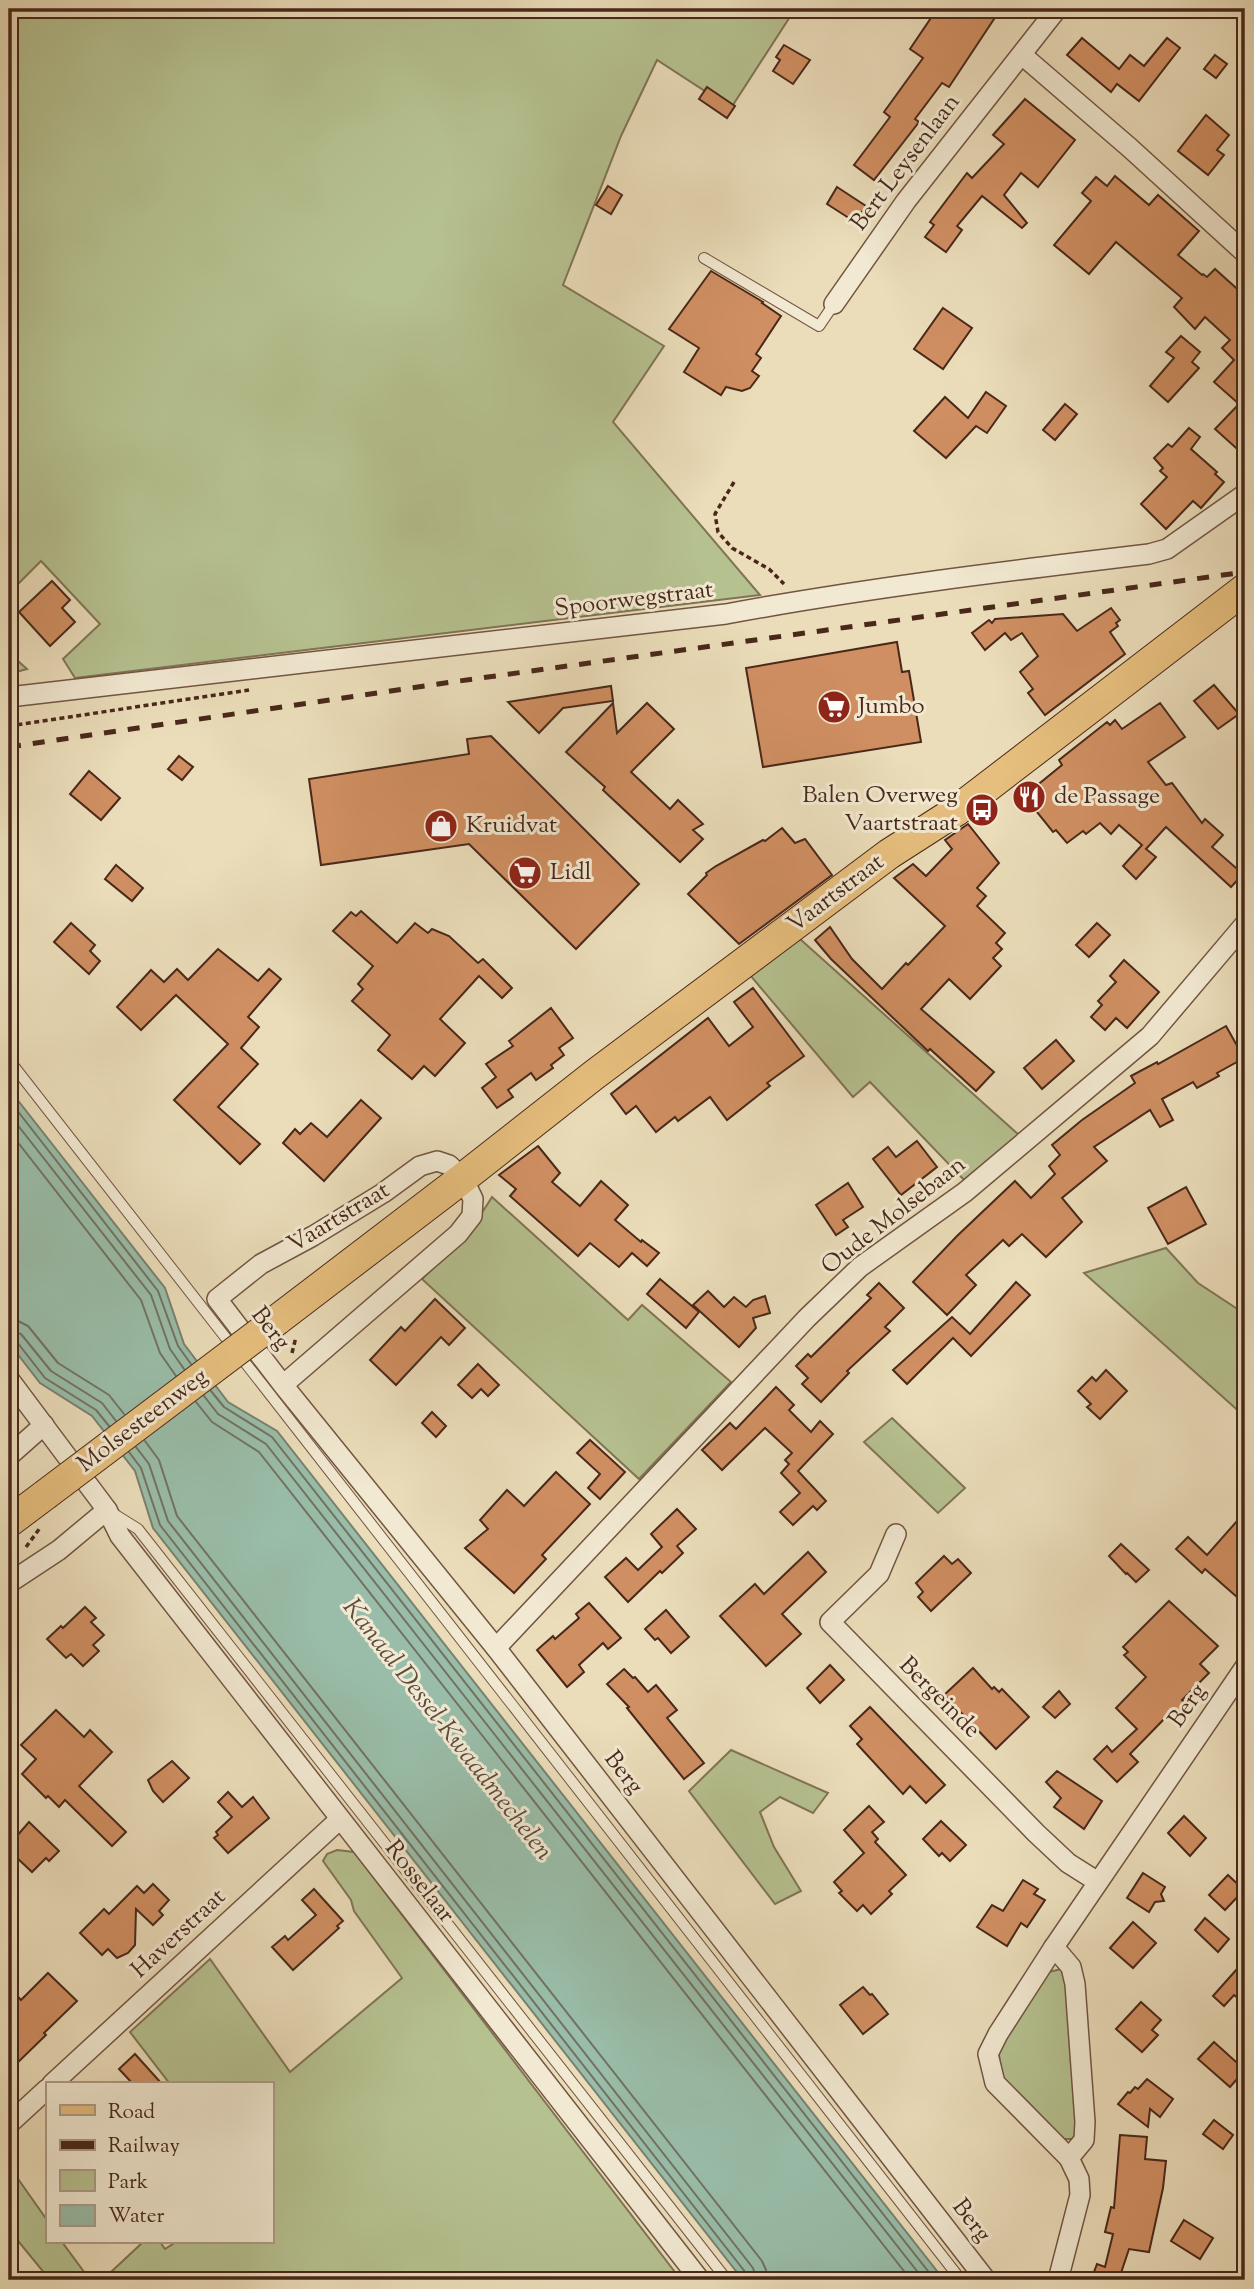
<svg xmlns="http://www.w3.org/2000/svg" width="1254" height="2289" font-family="'Sorts Mill Goudy',serif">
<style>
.green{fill:#b6c190;stroke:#807455;stroke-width:2}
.water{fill:#99bda9;stroke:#798170;stroke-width:2}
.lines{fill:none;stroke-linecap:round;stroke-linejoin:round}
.shore{stroke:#717262;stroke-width:2}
.building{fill:#d08f62;stroke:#49281a;stroke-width:2}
.lane-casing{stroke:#725542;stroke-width:12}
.street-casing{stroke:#725542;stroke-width:22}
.primary-casing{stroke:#49281a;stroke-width:32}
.path{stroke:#49281a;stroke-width:3.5;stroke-dasharray:5 3.5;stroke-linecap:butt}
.lane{stroke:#f2e9d2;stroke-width:10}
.street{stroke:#f2e9d2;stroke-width:19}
.primary{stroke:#e6be7d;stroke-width:30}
.rail{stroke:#49281a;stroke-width:5;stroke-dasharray:12 12;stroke-linecap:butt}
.primary-bridge-casing{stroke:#49281a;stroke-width:32;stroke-linecap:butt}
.primary-bridge{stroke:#e6be7d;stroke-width:30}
.labels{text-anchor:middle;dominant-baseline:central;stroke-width:6;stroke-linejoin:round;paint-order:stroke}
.street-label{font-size:24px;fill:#49281a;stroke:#f2e9d2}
.poi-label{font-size:24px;fill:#49281a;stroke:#f2e9d2;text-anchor:start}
.water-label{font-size:26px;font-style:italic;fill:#5d4d3e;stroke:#f2e9d2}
</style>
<rect width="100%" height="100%" fill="#ebddba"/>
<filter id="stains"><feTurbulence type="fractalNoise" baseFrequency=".00286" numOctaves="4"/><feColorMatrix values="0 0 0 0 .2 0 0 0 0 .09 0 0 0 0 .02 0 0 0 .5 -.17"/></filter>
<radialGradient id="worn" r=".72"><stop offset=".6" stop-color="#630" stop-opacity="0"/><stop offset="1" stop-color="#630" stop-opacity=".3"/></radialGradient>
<!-- green -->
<g class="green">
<path d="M9,9H795L731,108L657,60L621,136L563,285L664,346L613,422L760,595L75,678L63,659L100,624L41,561L9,593Z"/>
<path d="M9,653L27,669L9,674Z"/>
<path d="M800,939L1019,1135L964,1180L870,1082L853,1097L750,975Z"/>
<path d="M492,1197L628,1320L642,1305L731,1382L639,1479L422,1279C449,1253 473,1229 492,1197Z"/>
<path d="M1166,1248L1198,1283L1245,1314V1412L1243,1415L1084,1273Z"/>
<path d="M892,1418L965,1488L938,1513L864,1442Z"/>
<path d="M731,1750L828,1793L813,1813L780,1797L760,1812L774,1847L801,1891L775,1904L689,1791Z"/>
<path d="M337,1850L354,1852L681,2280H115L110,2273L143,2242H160L165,2249L176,2242H271V2084H170L130,2032L210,1959L290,2072L402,1978L354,1911L351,1900L323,1861L327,1854Z"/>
<path d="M1061,1969L1066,1979L1077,2129L1073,2139H1062L1003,2081L998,2049L1045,1973Z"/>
<path d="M9,2166L47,2220V2242H62L90,2280H50L9,2230Z"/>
</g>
<!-- water -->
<path class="water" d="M9,1089L165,1288L184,1344L228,1402L277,1431L944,2280H743L153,1528L135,1471L92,1416L40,1383L9,1343Z"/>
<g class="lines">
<!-- shore -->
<g class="shore">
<path d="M9,1100L158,1291L178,1346L191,1364"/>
<path d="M9,1114L151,1295L170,1349L184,1369"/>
<path d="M9,1131L141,1300L160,1353L176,1376"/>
<path d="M9,1320L18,1321L28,1326L58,1363L109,1395L124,1414"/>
<path d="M9,1331L21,1334L51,1371L102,1403L116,1421"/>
<path d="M9,1340L17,1342L45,1378L96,1410L109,1426"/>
<path d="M211,1391L224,1407L272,1437L935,2280"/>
<path d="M204,1396L218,1414L266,1444L924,2280"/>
<path d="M196,1402L212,1422L259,1452L911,2280"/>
<path d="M145,1441L159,1460L177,1516L762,2261L766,2270L767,2280"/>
<path d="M136,1447L149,1464L168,1521L753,2268L757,2280"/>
<path d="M129,1452L141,1468L160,1525L746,2273L748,2280"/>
</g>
</g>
<!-- building -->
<g class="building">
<path d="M937,9H986L996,16L949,87L942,83L915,119L919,122L874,180L854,165L890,117L884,112L923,58L910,49Z"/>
<path d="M1082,38L1119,69L1130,55L1144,66L1167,38L1180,48L1139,101L1117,84L1111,92L1067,55Z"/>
<path d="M784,45L810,60L793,84L773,71L780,60L776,57Z"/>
<path d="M1215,55L1227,64L1216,78L1204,69Z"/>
<path d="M707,87L735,106L727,118L699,99Z"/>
<path d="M1025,99L1075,140L1038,187L1021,173L1004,195L1027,223L1022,228L982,196L957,226L962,230L946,252L925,237L934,225L930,222L967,173L972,178L1004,144L993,135Z"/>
<path d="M1206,115L1229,135L1217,150L1224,155L1208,175L1178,151Z"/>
<path d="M1115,176L1149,205L1158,195L1199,231L1178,255L1202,275L1203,274L1207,277L1215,269L1245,296V456L1215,429L1239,404L1214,382L1234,360L1222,348L1230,340L1205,317L1195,329L1174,307L1182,298L1116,242L1089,274L1054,245L1091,201L1082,193L1096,177L1107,186Z"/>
<path d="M608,186L622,195L611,214L596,205Z"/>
<path d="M837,187L866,206L855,222L827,204Z"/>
<path d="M711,271L763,302L762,303L781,316L756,354L761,358L752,371L759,376L750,388L742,391L726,387L721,395L684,372L699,348L669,329Z"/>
<path d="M943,308L972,328L943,369L914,349Z"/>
<path d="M1181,336L1200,352L1192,362L1199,368L1168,402L1150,386L1174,358L1166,352Z"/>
<path d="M986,392L1006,406L987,433L976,426L946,458L914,431L945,397L968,418Z"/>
<path d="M1065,404L1077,414L1055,440L1043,430Z"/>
<path d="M1189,428L1200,437L1191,449L1217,472L1215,474L1224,482L1201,508L1193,501L1166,529L1141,504L1167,477L1160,471L1163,468L1154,458L1168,444L1172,447Z"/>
<path d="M52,581L70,600L62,608L75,622L50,646L19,612Z"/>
<path d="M1111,608L1120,620L1116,623L1118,626L1110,632L1125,654L1045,715L1028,693L1033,689L1020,672L1038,656L1022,633L1011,640L1005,633L985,650L972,633L989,620L992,623L995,619L1063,614L1077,631Z"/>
<path d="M897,642L902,672L909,671L921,742L763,767L746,668Z"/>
<path d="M1214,685L1239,714L1218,729L1194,701Z"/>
<path d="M611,686L613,701L563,708L539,733L508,702Z"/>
<path d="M613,703L617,733L647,703L674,729L631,772L670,809L678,800L703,824L693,830L703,839L680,862L603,790L605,787L566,752Z"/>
<path d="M1160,703L1185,737L1148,762L1166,785L1172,783L1202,823L1205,819L1223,835L1212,847L1243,874L1231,887L1166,827L1146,849L1156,857L1136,879L1123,866L1142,845L1119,825L1111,834L1100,823L1086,834L1083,831L1067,843L1056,830L1053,832L1024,796L1062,765L1059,760L1107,722L1110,725L1115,720L1122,729Z"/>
<path d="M491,736L639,884L576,949L469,844L321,865L309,779L469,754L467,739Z"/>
<path d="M179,756L193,767L182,780L168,769Z"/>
<path d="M89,771L120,798L101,820L70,794Z"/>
<path d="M968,824L999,863L977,888L986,896L977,906L1005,933L996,943L1002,949L993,958L1001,966L970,999L949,979L921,1009L994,1072L976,1091L930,1049L928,1051L831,959L815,940L830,927L852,959L882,989L906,963L908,965L945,926L894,878L913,864L926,876L952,849L945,840Z"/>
<path d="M782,828L795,843L805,839L832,875L739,944L688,894L707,875L706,873L716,866L763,840L765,841Z"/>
<path d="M116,865L143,888L132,901L105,879Z"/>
<path d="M361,911L397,943L415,923L428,933L432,929L449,936L478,963L483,959L512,988L502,998L479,976L440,1019L465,1043L435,1076L424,1066L412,1079L378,1050L390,1035L352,1001L363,989L358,984L373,966L333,931L351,912L356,916Z"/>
<path d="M71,923L95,945L90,951L100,961L89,974L54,942Z"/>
<path d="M1097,923L1110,935L1089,957L1076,945Z"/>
<path d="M218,949L258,981L269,969L281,979L248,1017L259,1027L241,1048L258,1064L218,1107L260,1144L240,1164L174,1100L228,1044L176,995L141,1030L117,1007L151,970L164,982L177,969L188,980Z"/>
<path d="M1124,960L1159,992L1127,1028L1116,1018L1105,1030L1091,1017L1102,1005L1098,1001L1116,982L1110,976Z"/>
<path d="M753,988L804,1056L767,1083L770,1086L727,1120L710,1097L678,1121L675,1117L656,1132L636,1106L626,1114L611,1094L708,1018L729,1046L753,1027L734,1002Z"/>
<path d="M551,1008L573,1038L559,1048L564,1055L551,1065L553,1068L536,1080L531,1073L508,1090L513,1097L497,1108L482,1088L496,1077L486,1064L513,1046L509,1041Z"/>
<path d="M1226,1026L1244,1058L1217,1073L1219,1076L1197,1088L1193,1082L1162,1099L1173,1120L1160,1127L1150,1110L1094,1147L1107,1161L1062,1198L1082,1222L1046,1257L1022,1234L1009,1246L1003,1240L966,1275L976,1285L947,1315L913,1282L957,1236L1015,1181L1031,1198L1055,1174L1049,1166L1060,1155L1052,1145L1082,1120L1135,1083L1131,1076L1157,1062L1158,1064Z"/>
<path d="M1056,1040L1074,1061L1042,1089L1024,1068Z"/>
<path d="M361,1100L381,1118L324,1181L283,1143L295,1129L300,1134L311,1123L327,1137Z"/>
<path d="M917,1141L937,1167L901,1195L873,1159L888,1147L896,1157Z"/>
<path d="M538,1146L560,1173L552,1182L580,1206L601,1181L628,1205L615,1220L641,1242L642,1240L659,1253L647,1266L632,1253L619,1267L590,1243L578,1256L510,1196L516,1189L499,1175Z"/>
<path d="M848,1183L863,1207L843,1220L848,1227L836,1235L816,1205Z"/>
<path d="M1186,1187L1206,1224L1168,1244L1148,1208Z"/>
<path d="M660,1279L699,1312L686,1328L647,1294Z"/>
<path d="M1016,1282L1030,1295L971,1356L953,1338L907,1384L893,1370L952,1317L970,1334Z"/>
<path d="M879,1283L904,1308L885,1327L890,1331L847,1371L849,1373L821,1402L802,1384L808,1378L796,1366L808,1354L811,1357L871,1298L867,1295Z"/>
<path d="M708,1291L724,1307L734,1297L746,1307L753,1300L765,1296L770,1313L753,1318L756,1328L739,1347L693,1305Z"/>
<path d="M435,1299L465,1328L449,1345L441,1337L396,1385L370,1360L401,1327L405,1331Z"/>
<path d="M478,1364L499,1385L488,1396L481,1389L472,1398L458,1385Z"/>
<path d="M1106,1370L1127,1391L1100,1419L1087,1407L1091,1404L1078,1391L1092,1377L1096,1381Z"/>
<path d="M776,1387L794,1405L789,1410L811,1432L820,1421L833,1434L798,1471L826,1501L817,1510L813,1506L793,1525L780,1512L800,1493L781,1473L789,1464L785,1460L792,1453L765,1428L722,1470L702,1450L730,1423L736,1429Z"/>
<path d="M432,1412L446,1426L436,1437L422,1423Z"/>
<path d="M590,1440L625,1472L600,1499L588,1488L600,1474L577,1453Z"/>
<path d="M556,1472L590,1504L542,1555L546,1559L514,1593L465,1548L488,1529L480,1520L507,1490L524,1506Z"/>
<path d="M677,1509L696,1529L677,1546L683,1553L662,1573L660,1571L628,1602L605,1577L626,1558L638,1570L662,1547L651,1534Z"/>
<path d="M1245,1512V1604L1205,1569L1202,1573L1176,1549L1188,1537L1207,1555Z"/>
<path d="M1121,1544L1149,1570L1136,1582L1127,1573L1126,1574L1109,1556Z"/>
<path d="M808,1552L826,1572L782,1614L801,1634L766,1666L720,1616L755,1584L764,1594Z"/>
<path d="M944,1556L952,1564L958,1559L971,1573L931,1611L918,1597L923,1592L916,1583Z"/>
<path d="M1169,1601L1218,1646L1200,1664L1209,1673L1182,1700L1186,1704L1173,1718L1169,1714L1130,1754L1138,1762L1117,1782L1094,1759L1107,1746L1112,1752L1137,1729L1116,1708L1146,1677L1124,1655L1128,1652L1123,1647Z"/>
<path d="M589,1603L621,1638L608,1649L603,1643L579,1665L584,1672L567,1687L537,1650L553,1636L555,1639L579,1618L576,1614Z"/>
<path d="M85,1607L96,1618L91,1622L104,1635L93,1645L99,1651L83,1666L71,1654L66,1658L47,1639L61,1626L63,1628Z"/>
<path d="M666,1610L689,1637L671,1653L658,1638L655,1640L645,1629Z"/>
<path d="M830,1665L844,1680L820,1703L807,1688Z"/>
<path d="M973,1668L992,1689L994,1687L999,1692L1002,1689L1029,1717L996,1749L944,1695Z"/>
<path d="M624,1669L633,1678L635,1677L648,1692L656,1685L677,1710L667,1718L704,1763L684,1779L627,1708L629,1707L607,1684Z"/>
<path d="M1059,1691L1070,1704L1055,1718L1043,1707Z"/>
<path d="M870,1707L945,1785L926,1803L910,1786L903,1794L857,1744L862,1739L850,1726Z"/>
<path d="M56,1710L84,1737L90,1730L112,1752L79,1786L126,1832L112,1846L65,1800L59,1807L48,1796L46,1798L22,1774L36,1759L21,1745Z"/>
<path d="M172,1761L189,1778L163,1802L153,1791L148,1780Z"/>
<path d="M1057,1771L1102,1801L1084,1829L1054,1807L1061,1798L1046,1782Z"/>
<path d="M228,1792L242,1807L253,1797L269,1818L228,1853L214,1838L218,1835L216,1832L232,1817L218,1802Z"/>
<path d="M869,1806L884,1822L872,1832L878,1839L875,1842L906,1875L889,1891L892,1894L871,1914L863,1905L857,1911L839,1893L842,1891L834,1882L864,1853L844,1830Z"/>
<path d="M1184,1816L1206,1838L1190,1856L1168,1833Z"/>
<path d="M941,1821L966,1845L950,1861L942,1853L939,1856L923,1839Z"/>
<path d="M29,1822L59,1851L49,1861L46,1858L32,1872L15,1856L18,1853L9,1845Z"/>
<path d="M1143,1873L1165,1887L1161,1894L1164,1901L1155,1902L1149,1912L1127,1898Z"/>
<path d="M1228,1875L1244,1890L1225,1910L1209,1895Z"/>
<path d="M1023,1880L1038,1889L1034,1894L1045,1900L1027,1927L1021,1923L1007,1946L977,1927L992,1905L1003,1911Z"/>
<path d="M153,1884L169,1900L159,1911L163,1915L153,1925L136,1909L135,1945L128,1953L117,1958L108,1949L102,1955L80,1933L104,1909L109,1914L137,1886L144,1893Z"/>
<path d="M314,1889L343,1921L337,1926L339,1928L293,1970L272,1947L285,1936L288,1940L316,1915L302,1900Z"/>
<path d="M1205,1918L1229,1939L1218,1952L1195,1930Z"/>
<path d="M1133,1922L1156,1943L1133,1968L1110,1948Z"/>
<path d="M1245,1960V2004L1234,1995L1224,2006L1213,1996Z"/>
<path d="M48,1973L77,2001L44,2033L46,2035L9,2071V2038L17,2029L9,2020V1987L21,2000Z"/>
<path d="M863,1987L870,1995L872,1994L888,2014L863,2034L840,2005Z"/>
<path d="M1141,2002L1161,2020L1152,2030L1158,2035L1142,2052L1116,2029Z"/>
<path d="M1214,2042L1245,2070L1230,2087L1198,2059Z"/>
<path d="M135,2054L162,2084H133L119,2069Z"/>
<path d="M1147,2079L1173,2099L1160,2117L1150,2109L1148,2127L1118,2104L1128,2092L1130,2093L1135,2087L1138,2089Z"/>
<path d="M1214,2120L1233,2135L1223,2149L1203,2134Z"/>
<path d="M1120,2135L1147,2137L1145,2159L1166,2161L1163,2188L1149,2252L1129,2249L1121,2273L1136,2278V2280H1091L1097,2264L1105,2267L1113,2234L1105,2232L1111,2207L1114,2208Z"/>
<path d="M1184,2220L1213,2238L1200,2259L1171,2241Z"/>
</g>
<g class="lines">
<defs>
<g id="lane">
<path d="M704,258L819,326L834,304"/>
<path d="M9,1060L961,2280"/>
<path d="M114,1514L138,1529L727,2280"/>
</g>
<g id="street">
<path d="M1022,55L1130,148L1245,253"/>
<path d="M834,304L906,201L1057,9"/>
<path d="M9,697L726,614C866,588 1007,571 1149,554L1167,549L1245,494"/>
<path d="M9,1379L107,1510L120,1536L700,2280"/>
<path d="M283,1385L458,1234L472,1216L473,1199L463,1178L449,1165L437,1161L420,1166L383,1193L313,1236L261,1264L217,1299L283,1385L496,1648L986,2280"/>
<path d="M9,1456L44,1425"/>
<path d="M896,1534L879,1574L830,1622L1036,1833L1068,1863L1098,1882"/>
<path d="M9,1583L59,1550L107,1510"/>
<path d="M496,1648L807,1318L860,1267L965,1192L1150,1036L1245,924"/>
<path d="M1054,1947L1071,1967L1075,1984L1085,2122L1084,2140L1069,2158L1079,2179L1080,2195L1058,2280"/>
<path d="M52,2084L339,1820"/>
<path d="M9,2124L47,2089"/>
<path d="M1069,2158L995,2083L988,2054L998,2034L1054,1947L1245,1667"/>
</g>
<g id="primary">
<path d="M277,1320L463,1178L594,1075L889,854L956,811L1245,589"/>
<path d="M9,1522L45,1495"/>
</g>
</defs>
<!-- lane casing -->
<use href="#lane" class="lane-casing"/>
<!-- street casing -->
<use href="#street" class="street-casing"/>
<!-- primary casing -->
<use href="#primary" class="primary-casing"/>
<!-- path -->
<g class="path">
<path d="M734,482L715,514L718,532L732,548L769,569L784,584"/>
<path d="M9,726L249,690"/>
<path d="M292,1353L296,1337"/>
<path d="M26,1547L40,1528"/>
</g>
<!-- lane -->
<use href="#lane" class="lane"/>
<!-- street -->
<use href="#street" class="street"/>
<!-- primary -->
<use href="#primary" class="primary"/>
<!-- rail -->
<path class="rail" d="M9,747L445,683L1245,572"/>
<defs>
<path id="primary-bridge" d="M45,1495L277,1320"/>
</defs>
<!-- primary-bridge casing -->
<use href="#primary-bridge" class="primary-bridge-casing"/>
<!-- primary-bridge -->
<use href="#primary-bridge" class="primary-bridge"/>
</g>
<!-- icons -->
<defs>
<symbol id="supermarket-disc" viewBox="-11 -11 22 22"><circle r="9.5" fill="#8f2418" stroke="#f2e9d2"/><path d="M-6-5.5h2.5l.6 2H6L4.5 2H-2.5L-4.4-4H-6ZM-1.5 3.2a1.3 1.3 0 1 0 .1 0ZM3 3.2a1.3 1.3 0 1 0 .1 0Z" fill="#fff"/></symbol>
<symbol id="restaurant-disc" viewBox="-11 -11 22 22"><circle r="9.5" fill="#8f2418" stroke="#f2e9d2"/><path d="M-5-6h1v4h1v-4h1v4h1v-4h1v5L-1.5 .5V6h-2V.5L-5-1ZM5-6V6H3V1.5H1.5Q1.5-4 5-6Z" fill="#fff"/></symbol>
<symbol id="bus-disc" viewBox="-11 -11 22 22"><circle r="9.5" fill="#8f2418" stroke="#f2e9d2"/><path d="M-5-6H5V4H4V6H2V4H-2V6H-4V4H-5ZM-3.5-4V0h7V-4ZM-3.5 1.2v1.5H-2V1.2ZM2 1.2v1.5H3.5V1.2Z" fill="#fff"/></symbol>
<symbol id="shop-disc" viewBox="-11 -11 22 22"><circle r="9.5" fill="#8f2418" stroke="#f2e9d2"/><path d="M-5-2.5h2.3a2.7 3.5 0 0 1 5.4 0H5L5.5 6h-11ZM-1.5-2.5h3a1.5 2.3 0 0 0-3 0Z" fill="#fff"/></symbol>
</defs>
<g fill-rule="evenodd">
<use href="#supermarket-disc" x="815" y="688" width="38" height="38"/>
<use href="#restaurant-disc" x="1010" y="778" width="38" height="38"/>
<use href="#bus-disc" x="963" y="791" width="38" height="38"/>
<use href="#shop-disc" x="422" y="807" width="38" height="38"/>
<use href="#supermarket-disc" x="506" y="854" width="38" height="38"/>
</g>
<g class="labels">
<!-- street labels -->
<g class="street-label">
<text transform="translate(906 163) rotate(-53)">Bert Leysenlaan</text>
<text transform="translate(634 600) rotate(-7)">Spoorwegstraat</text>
<text transform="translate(836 894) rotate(-37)">Vaartstraat</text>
<text transform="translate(894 1216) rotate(-38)">Oude Molsebaan</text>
<text transform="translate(339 1218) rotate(-31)">Vaartstraat</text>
<text transform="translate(270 1329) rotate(52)">Berg</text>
<text transform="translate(143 1421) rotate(-37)">Molsesteenweg</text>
<text transform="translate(939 1698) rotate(45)">Bergeinde</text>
<text transform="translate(1188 1706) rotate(-55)">Berg</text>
<text transform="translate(623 1773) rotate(52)">Berg</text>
<text transform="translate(419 1882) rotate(52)">Rosselaar</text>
<text transform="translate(179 1934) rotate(-43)">Haverstraat</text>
<text transform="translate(971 2221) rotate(52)">Berg</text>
</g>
<!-- poi labels -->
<g class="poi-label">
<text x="858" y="707">Jumbo</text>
<text x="958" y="796" text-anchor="end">Balen Overweg<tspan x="958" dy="28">Vaartstraat</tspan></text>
<text x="1054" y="797">de Passage</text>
<text x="466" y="826">Kruidvat</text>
<text x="550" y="873">Lidl</text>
</g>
<!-- water labels -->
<g class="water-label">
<text transform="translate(447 1730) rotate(52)">Kanaal Dessel-Kwaadmechelen</text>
</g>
</g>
<!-- margin -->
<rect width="1254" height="2289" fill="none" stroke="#ebddba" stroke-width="35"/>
<rect x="10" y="10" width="1233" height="2268" fill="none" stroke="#49281a" stroke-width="3.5"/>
<rect x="18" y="18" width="1219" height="2254" fill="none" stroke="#49281a" stroke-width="2"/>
<!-- legend -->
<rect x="46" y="2082" width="228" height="161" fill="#f2e9d2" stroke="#ae9c88" stroke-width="2"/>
<rect x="60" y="2105" width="35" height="10" fill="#e6be7d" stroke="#ae9c88" stroke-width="2"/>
<text x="108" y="2118" font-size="21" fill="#49281a">Road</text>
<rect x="60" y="2140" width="35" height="10" fill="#49281a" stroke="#ae9c88" stroke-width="2"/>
<text x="108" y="2152" font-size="21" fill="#49281a">Railway</text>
<rect x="60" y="2170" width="35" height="21" fill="#b6c190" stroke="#ae9c88" stroke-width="2"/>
<text x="108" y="2188" font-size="21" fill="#49281a">Park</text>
<rect x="60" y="2205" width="35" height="21" fill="#99bda9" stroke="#ae9c88" stroke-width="2"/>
<text x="108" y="2222" font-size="21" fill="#49281a">Water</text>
<rect width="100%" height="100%" filter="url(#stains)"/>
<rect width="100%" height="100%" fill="url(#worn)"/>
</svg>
